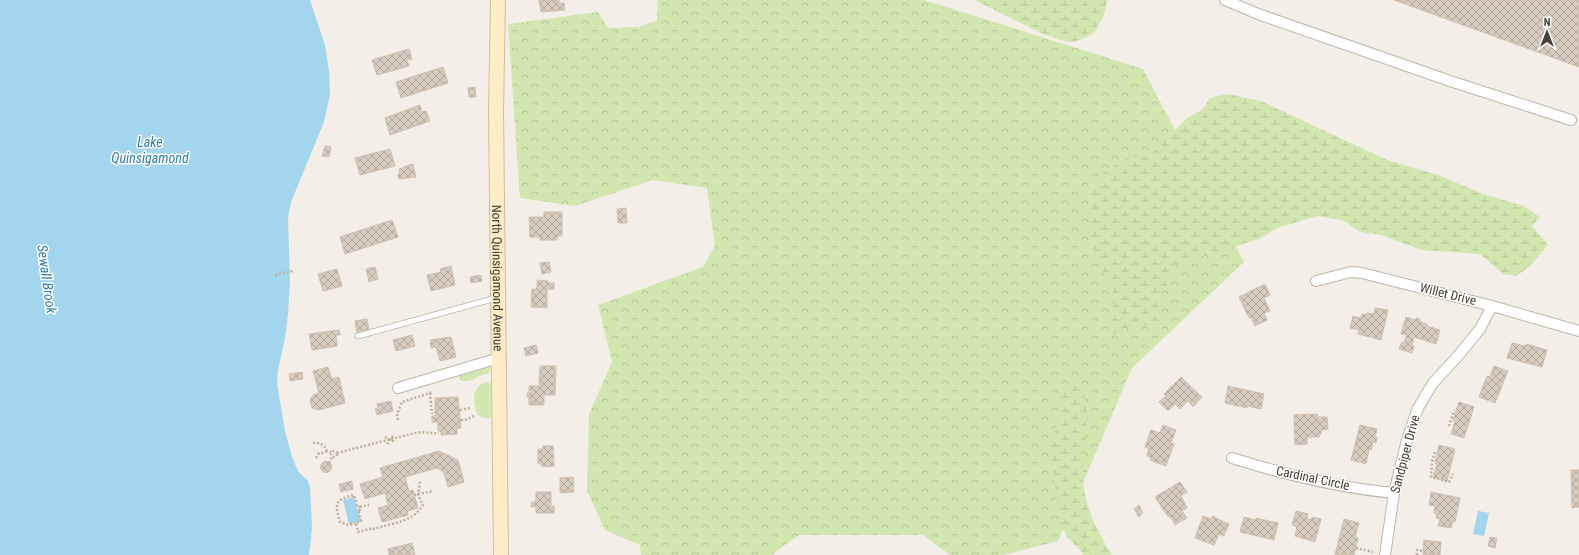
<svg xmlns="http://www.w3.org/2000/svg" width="1579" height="555" font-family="'Roboto Condensed',sans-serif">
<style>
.green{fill:#d2e6b0}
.forest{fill:url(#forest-crowns)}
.wetland{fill:url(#wetland-marsh)}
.water{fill:#a4d5ee}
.building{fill:url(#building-cross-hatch);stroke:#cfc0b0}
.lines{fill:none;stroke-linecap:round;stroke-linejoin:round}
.lane-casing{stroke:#beb5a9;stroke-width:7}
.street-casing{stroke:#beb5a9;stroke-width:12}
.secondary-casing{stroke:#d1be98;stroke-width:16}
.path{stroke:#bfb09b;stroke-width:2.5;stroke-dasharray:2 2;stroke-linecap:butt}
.lane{stroke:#fff;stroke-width:5}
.street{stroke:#fff;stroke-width:10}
.secondary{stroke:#fdecc7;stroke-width:14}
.labels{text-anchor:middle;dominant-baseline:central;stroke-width:3;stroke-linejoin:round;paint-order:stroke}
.street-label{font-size:13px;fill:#453e36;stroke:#fff}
.water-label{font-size:14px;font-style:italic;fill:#307da6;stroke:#fff}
</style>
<defs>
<pattern id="forest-crowns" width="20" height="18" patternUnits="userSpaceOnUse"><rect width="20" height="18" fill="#d2e6b0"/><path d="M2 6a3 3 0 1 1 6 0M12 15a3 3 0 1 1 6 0" fill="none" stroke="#b6c698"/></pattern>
<pattern id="wetland-marsh" width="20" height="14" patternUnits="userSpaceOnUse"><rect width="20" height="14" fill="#d2e6b0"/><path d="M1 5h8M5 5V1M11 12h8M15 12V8" fill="none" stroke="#b6c698"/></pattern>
<pattern id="building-cross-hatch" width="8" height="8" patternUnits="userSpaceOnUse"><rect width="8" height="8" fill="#d7ccbf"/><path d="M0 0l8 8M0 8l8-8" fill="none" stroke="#b0a79c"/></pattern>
</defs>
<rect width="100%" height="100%" fill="#f3eee7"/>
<!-- green -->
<g class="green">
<path d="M489,366L490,370L488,374C477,374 469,386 459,379L460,375Z"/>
<path d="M487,382L491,384V416L490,418H483L478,415C472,403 471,386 487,382Z"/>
</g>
<!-- forest -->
<path class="forest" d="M658,0H924L1143,69L1244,262L1132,368L1058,541L1003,555H950L923,535H799L771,555H641L640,545L605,530L587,491L589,414L612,362L598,305L703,267L715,246L707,188L653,180L575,206L520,198L508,24L598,12L608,28L640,27L657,20Z"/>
<!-- wetland -->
<g class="wetland">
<path d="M974,0H1107V1L1104,15L1094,33L1080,40L1073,42L1064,41L1043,34Z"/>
<path d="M1227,94L1261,101L1387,160L1438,175L1483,194L1524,206L1540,217L1532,226L1548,245L1530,266L1517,276L1503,274L1480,254L1422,250L1381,235L1361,232L1342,220L1317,216L1277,228L1259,239L1175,265L1173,277L1159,294L1163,309L1158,319L1148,326L1133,323L1112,335L1113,292L1091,246V191L1104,173L1119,163L1130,157L1150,156L1187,118L1203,109L1210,98Z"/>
<path d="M1070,376L1077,377C1094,405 1083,444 1083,475C1083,504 1097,531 1112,555H1083L1081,551L1068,538L1061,526L1051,458L1060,399Z"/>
</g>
<!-- water -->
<g class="water">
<path d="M0,0H310L325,45L329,71L330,94L324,122L291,202L288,218L290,281L288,314L285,338L278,370L277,384L285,431L292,457L298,471L308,481L310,488L312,528L309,555H0Z"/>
<path d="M354,497L361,521L349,524L343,500Z"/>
<path d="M1478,511L1489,513L1484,536L1473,534Z"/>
</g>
<!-- building -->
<g class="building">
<path d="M539,0H559V3H564L565,10L541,12Z"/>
<path d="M1394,0H1579V67Z"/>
<path d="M409,49L412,59L407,60L409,66L377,75L372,60Z"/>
<path d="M443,67L448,83L401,98L396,82Z"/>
<path d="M475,87L476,97H469L468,88Z"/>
<path d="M420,105L422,112L426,111L430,121L390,135L385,118Z"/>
<path d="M325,146L331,147L329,157L322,156Z"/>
<path d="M390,149L395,166L360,175L355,158Z"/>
<path d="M413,164L416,177L399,179L398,177V174L400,173L399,169L403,168V167Z"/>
<path d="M626,208L627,223H618L617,209Z"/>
<path d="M544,212H562V236H557V240H540V237H530L529,217H544Z"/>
<path d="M392,220L398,237L345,254L340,237Z"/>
<path d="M549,262L551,272L542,274L540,263Z"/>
<path d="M451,266L455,285L431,291L427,275L441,272L440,269Z"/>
<path d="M375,267L378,279L369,282L366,269Z"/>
<path d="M337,269L342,286L323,291L318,274Z"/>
<path d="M481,275L482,281L471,283L470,277Z"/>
<path d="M537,280L548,281V283H554V289H547V308L531,307L532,289H537Z"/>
<path d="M1265,284L1270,295L1264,298L1270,311L1264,313L1267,320L1255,326L1251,317L1249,318L1239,297Z"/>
<path d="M1375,308L1388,310L1381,340L1358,334L1359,330L1350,328L1353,316L1361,318L1362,314L1367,315V313L1374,314Z"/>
<path d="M1406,317L1415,320L1416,318L1420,319V322L1427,324V326L1440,330L1436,344L1414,337L1412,345L1414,346L1412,353L1399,349L1402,342H1404L1407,335L1401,334Z"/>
<path d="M367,319L369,331L357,333L355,321Z"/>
<path d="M339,330L340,335H336L337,346L312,350L309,334Z"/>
<path d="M412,335L415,346L396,351L393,340Z"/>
<path d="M451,337L456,357L440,361L436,347L431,348L430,340Z"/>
<path d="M1512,343L1525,346L1526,344L1547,350L1542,367L1507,358Z"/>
<path d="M536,345L538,353L526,356L524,348Z"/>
<path d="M540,366H556L555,395H544V405H529V397H527V393H529V386H539Z"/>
<path d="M1494,366L1508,371L1495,403L1479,397L1487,376L1490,377Z"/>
<path d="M328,367L332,379L339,377L345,403L318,410L312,408L310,400L313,395L319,393L313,371Z"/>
<path d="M302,372L303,379L290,381L289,374Z"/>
<path d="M1181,377L1202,397L1193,407L1188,401L1180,409L1175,404L1168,411L1159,402L1166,396L1164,394Z"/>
<path d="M1228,386L1264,394L1261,409L1247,406V408L1225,403Z"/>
<path d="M458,397L461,428H457V434L441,435V431H438V422H432V416H435V398Z"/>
<path d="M391,401L393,411L377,415L375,409L378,408L377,404Z"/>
<path d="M1459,402L1474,407L1464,438L1451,434L1455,421L1453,420Z"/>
<path d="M1317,414L1318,417H1327L1328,429L1321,430V433L1319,437H1307V444L1295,445L1294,415Z"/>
<path d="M1163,425L1176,430L1171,443L1174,444L1166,466L1150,460L1151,457L1147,456L1149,449L1145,447L1151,430L1160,433Z"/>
<path d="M1360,425L1377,429L1375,437H1377L1376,443L1373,442L1371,450L1369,449L1366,464L1351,460Z"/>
<path d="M1439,445L1455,449L1447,481L1433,477L1437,464L1435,463Z"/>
<path d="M543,446H553L554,466L542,467V464H538V449H543Z"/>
<path d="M439,451L458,460L464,482L448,487L444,473L437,468L405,477L409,491L413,490L418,508L407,511L408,515L382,522L378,508L388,505L385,493L365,499L360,484L383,477L380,468Z"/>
<circle cx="326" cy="467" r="5.5"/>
<path d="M1571,470H1579V507L1572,508Z"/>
<path d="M573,477L574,492L560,493V478Z"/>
<path d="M352,481L353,489L341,492L339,484Z"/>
<path d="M1180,482L1187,492L1181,496L1187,508L1182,511L1187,518L1175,525L1170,516L1168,517L1155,497Z"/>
<path d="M536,492H551V506H554V513H536V507H531V503L536,501Z"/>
<path d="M1431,492L1460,498L1455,522L1453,521L1451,528L1438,526L1440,519L1436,518L1437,514L1434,513L1435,506L1429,505Z"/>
<path d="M1139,505L1143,513L1139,517L1134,509Z"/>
<path d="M1296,511L1308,514L1307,519L1311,520L1312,517L1321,519L1315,542L1295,536L1297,527L1292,525Z"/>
<path d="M1203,516L1211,519L1212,516L1229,524L1224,536L1219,534L1214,545L1195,538Z"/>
<path d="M1244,517L1256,520V518L1278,523L1274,540L1240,532Z"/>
<path d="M1344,519L1359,523L1355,537L1358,538L1354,555H1335Z"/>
<path d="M1490,537L1497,538L1495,548L1488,546Z"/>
<path d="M1424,540L1441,542L1440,555H1423Z"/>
<path d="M412,543L415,555H389L388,549Z"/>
</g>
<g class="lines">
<defs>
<path id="lane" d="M358,336L496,298"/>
<g id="street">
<path d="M1225,0L1258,14L1453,82L1571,120"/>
<path d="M1316,281L1351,272L1362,273L1492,306L1579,331"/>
<path d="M398,388L499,358"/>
<path d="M1232,458C1283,474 1341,488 1394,493"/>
<path d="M1385,555L1394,493L1407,440L1418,408L1433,383L1457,357L1480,329L1492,306"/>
</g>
<g id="secondary">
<path id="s1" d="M498,0L496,112L501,555"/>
</g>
</defs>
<!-- lane casing -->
<use href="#lane" class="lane-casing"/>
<!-- street casing -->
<use href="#street" class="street-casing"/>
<!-- secondary casing -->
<use href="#secondary" class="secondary-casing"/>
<!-- path -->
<g class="path">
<path d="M275,275L293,271"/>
<path d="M430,393L432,414"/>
<path d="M460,410L471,408"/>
<path d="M398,420L397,414L402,402L433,392"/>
<path d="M461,420H465L474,416"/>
<path d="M1449,426L1454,410"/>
<path d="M385,437L395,442"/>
<path d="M313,443C319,442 325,445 327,451L331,452"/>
<path d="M387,444L394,435"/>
<circle cx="334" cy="454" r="3"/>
<path d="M1435,452L1432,462L1431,477L1449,482L1453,474"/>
<path d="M337,453L415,433C424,431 430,434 439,433"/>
<path d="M316,458L319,453H323L327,451"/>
<path d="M329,463L332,457"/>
<path d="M414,495L433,491"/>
<path d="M360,507L369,505"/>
<path d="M356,523L348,525L340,522C335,503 334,500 354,495L357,505H359L360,510H358L361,521L356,523L358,532L373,528L374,529C391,523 412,523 423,505L418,495L420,480"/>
<path d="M1356,548L1373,552"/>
<path d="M1417,555V550L1423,551"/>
</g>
<!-- lane -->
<use href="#lane" class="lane"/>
<!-- street -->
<use href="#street" class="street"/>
<!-- secondary -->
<use href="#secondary" class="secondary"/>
</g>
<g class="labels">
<!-- street labels -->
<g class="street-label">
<text stroke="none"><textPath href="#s1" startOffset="278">North Quinsigamond Avenue</textPath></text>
<text transform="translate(1448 294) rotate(14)">Willet Drive</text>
<text transform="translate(1405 454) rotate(-75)">Sandpiper Drive</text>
<text transform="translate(1313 478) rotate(12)">Cardinal Circle</text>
</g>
<!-- water labels -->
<g class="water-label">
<text x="150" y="142">Lake<tspan x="150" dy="16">Quinsigamond</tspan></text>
<text transform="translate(47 279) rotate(82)">Sewall Brook</text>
</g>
</g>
<!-- north arrow -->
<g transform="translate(1547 32)" stroke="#ffffff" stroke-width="3" paint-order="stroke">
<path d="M0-3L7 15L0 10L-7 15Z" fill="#453e36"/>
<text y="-6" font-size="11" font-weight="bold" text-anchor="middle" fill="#453e36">N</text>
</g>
</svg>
